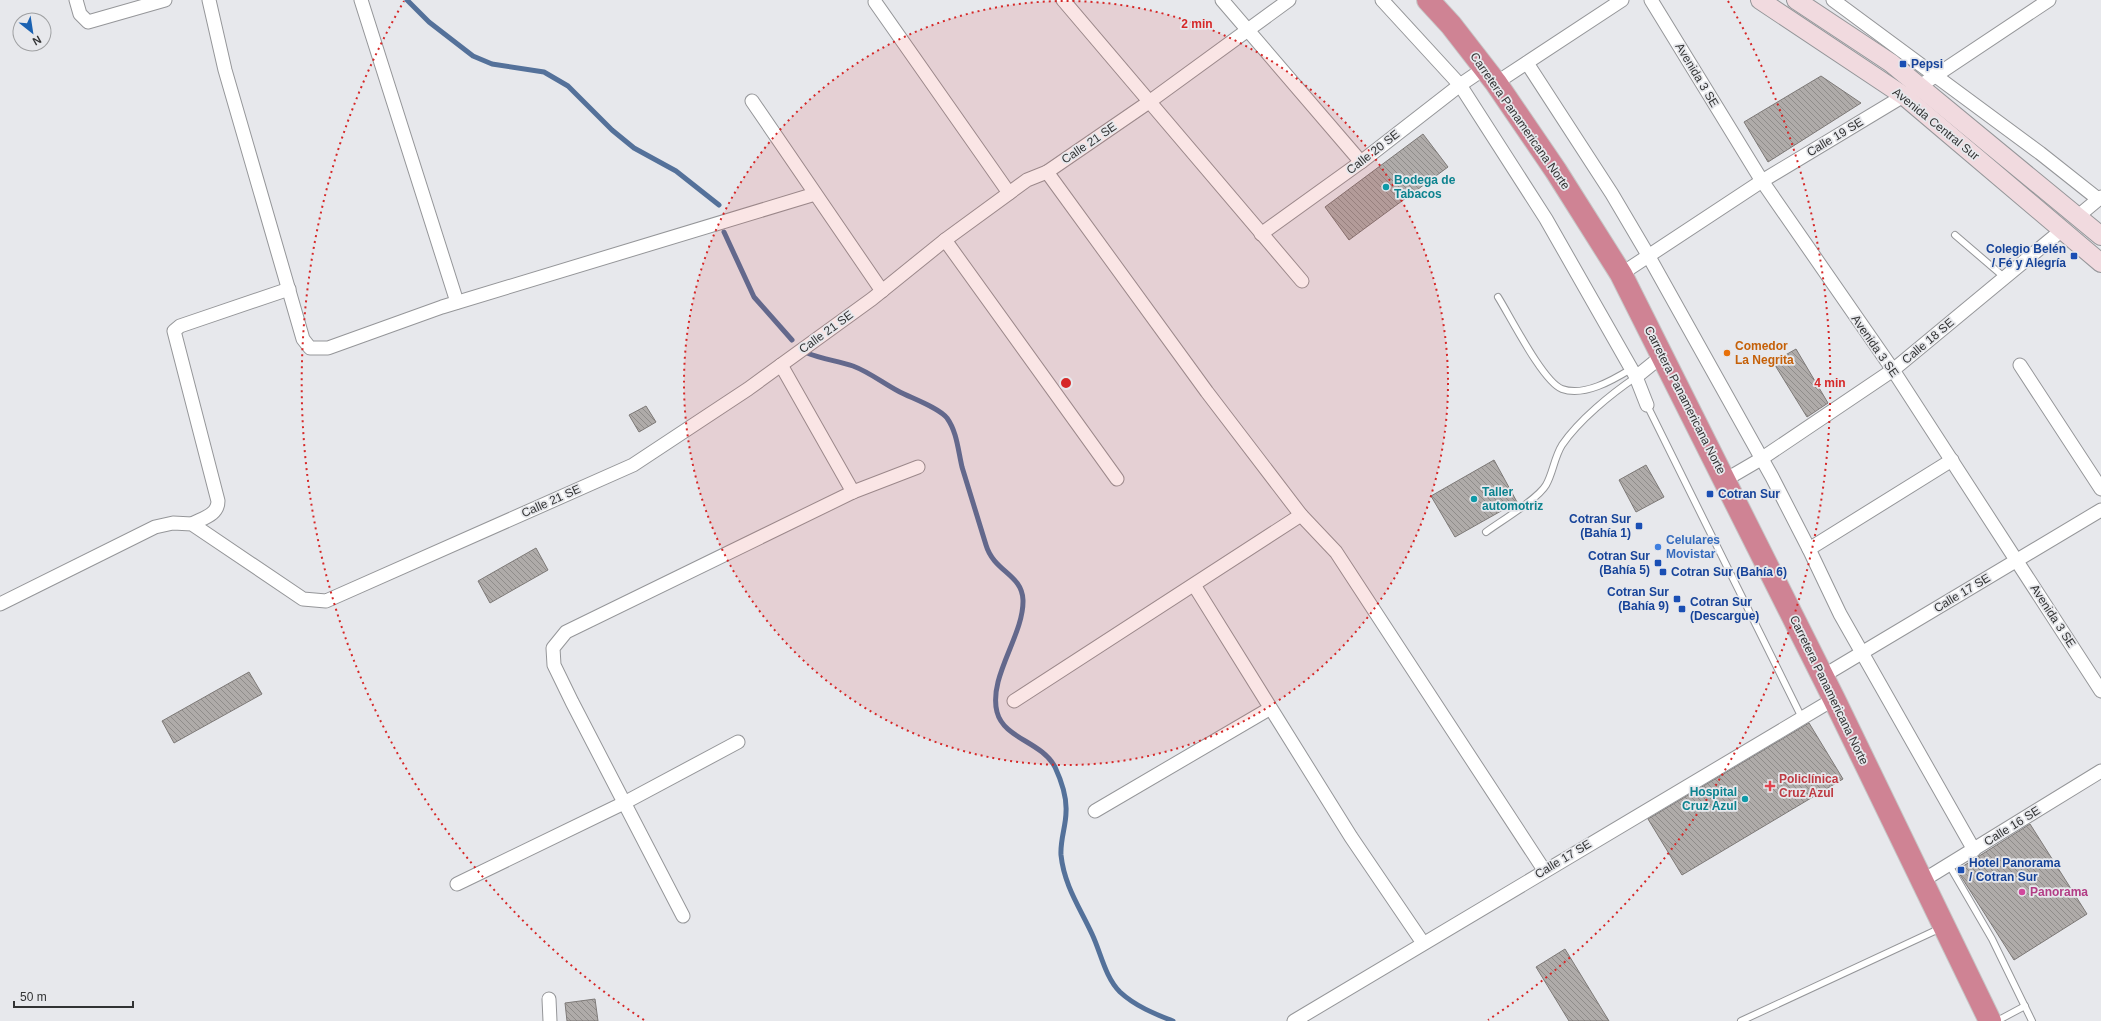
<svg xmlns="http://www.w3.org/2000/svg" width="2101" height="1021" font-family="Helvetica,sans-serif">
<style>
.lines{fill:none;stroke-linecap:round;stroke-linejoin:round}
.stream{stroke:#54719a;stroke-width:5}
.building{fill:url(#building-back-hatch);stroke:#7d7977}
.lane-casing{stroke:#959699;stroke-width:8}
.street-casing{stroke:#959699;stroke-width:15}
.secondary-casing{stroke:#959699;stroke-width:20}
.highway-casing{stroke:#c6c6c6;stroke-width:24}
.lane{stroke:#fff;stroke-width:6}
.street{stroke:#fff;stroke-width:13}
.secondary{stroke:#f1dadf;stroke-width:18}
.highway{stroke:#cf8394;stroke-width:22}
.ring{fill:none;stroke:#d62828;stroke-width:2;stroke-dasharray:2 4}
.transit-dot{fill:#1a4fb4;stroke:#e7e8ec;stroke-width:1.5}
.culture-dot{fill:#0f9aa8;stroke:#e7e8ec;stroke-width:1.5}
.food-dot{fill:#e8710a;stroke:#e7e8ec;stroke-width:1.5}
.shop-dot{fill:#3f7fe0;stroke:#e7e8ec;stroke-width:1.5}
.health-dot{fill:#e0444e;stroke:#e7e8ec;stroke-width:1.5}
.hotel-dot{fill:#d1479c;stroke:#e7e8ec;stroke-width:1.5}
.labels{text-anchor:middle;dominant-baseline:central;stroke-width:3.5;stroke-linejoin:round;paint-order:stroke}
.transit-label{font-size:12px;font-weight:bold;fill:#164399;stroke:#e7e8ec;text-anchor:start}
.street-label{font-size:12px;fill:#323334;stroke:#e7e8ec}
.culture-label{font-size:12px;font-weight:bold;fill:#0d838f;stroke:#e7e8ec;text-anchor:start}
.food-label{font-size:12px;font-weight:bold;fill:#c56008;stroke:#e7e8ec;text-anchor:start}
.shop-label{font-size:12px;font-weight:bold;fill:#366cbe;stroke:#e7e8ec;text-anchor:start}
.health-label{font-size:12px;font-weight:bold;fill:#be3a42;stroke:#e7e8ec;text-anchor:start}
.hotel-label{font-size:12px;font-weight:bold;fill:#b23c85;stroke:#e7e8ec;text-anchor:start}
.centre{fill:#d62828;stroke:#e7e8ec;stroke-width:2}
.ring-label{font-size:12px;text-anchor:middle;font-weight:bold;fill:#d62828;stroke:#e7e8ec;stroke-width:3.5;stroke-linejoin:round;paint-order:stroke}
</style>
<defs>
<pattern id="building-back-hatch" width="6" height="6" patternUnits="userSpaceOnUse"><rect width="6" height="6" fill="#afaba9"/><path d="M-1 5l2 2M0 0l6 6M5-1l2 2" fill="none" stroke="#8f8c8a"/></pattern>
</defs>
<rect width="100%" height="100%" fill="#e7e8ec"/>
<g class="lines">
<!-- stream -->
<g class="stream">
<path d="M407,0L429,22L473,56L492,64L544,72L568,86L612,130L634,148L676,171L719,205"/>
<path d="M724,232L754,297L792,340"/>
<path d="M807,353C822,359 838,361 853,366C869,372 883,383 898,391C911,398 938,407 947,418C957,432 958,450 962,467C970,493 978,519 986,545C994,572 1022,574 1023,600C1024,635 988,677 997,712C1004,739 1041,741 1055,767C1061,780 1067,797 1066,812C1066,826 1060,840 1061,855C1064,885 1080,908 1092,934C1101,953 1105,977 1120,992C1135,1006 1155,1014 1173,1021"/>
</g>
</g>
<!-- building -->
<g class="building">
<path d="M1821,76L1861,103L1768,162L1744,122Z"/>
<path d="M1423,134L1448,167L1349,240L1325,207Z"/>
<path d="M1796,349L1828,403L1807,417L1773,362Z"/>
<path d="M646,406L656,422L639,432L629,415Z"/>
<path d="M1494,460L1517,502L1455,537L1431,496Z"/>
<path d="M1646,465L1664,497L1636,512L1619,480Z"/>
<path d="M536,548L548,570L490,603L478,581Z"/>
<path d="M249,672L262,694L174,743L162,721Z"/>
<path d="M1809,723L1843,779L1682,875L1648,819Z"/>
<path d="M2030,824L2087,914L2014,960L1957,870Z"/>
<path d="M1565,949L1609,1021H1569L1536,967Z"/>
<path d="M595,999L598,1021H567L565,1003Z"/>
</g>
<g class="lines">
<defs>
<g id="lane">
<path d="M1955,235L2004,277"/>
<path d="M1498,297C1510,316 1543,382 1562,389C1584,397 1613,380 1631,369"/>
<path d="M1647,405L1802,718"/>
<path d="M1486,532C1501,521 1538,499 1546,485C1553,473 1554,458 1562,445C1579,420 1611,394 1636,377"/>
<path d="M1949,865L1992,939L2032,1021"/>
<path d="M1741,1021L1941,928"/>
<path d="M1997,1021L2025,1006"/>
</g>
<g id="street">
<path d="M76,0L80,14L88,22L165,0"/>
<path d="M209,0L225,70L303,339L310,348H328L442,307L815,194"/>
<path d="M361,0L457,302"/>
<path d="M1063,0L1302,281"/>
<path d="M1222,0L1361,162"/>
<path d="M1382,0L1460,85L1546,219L1636,377L1647,405"/>
<path d="M1651,0L1762,181L1893,370L2101,691"/>
<path d="M1833,0L2040,153L2098,199"/>
<path d="M875,2L1009,193"/>
<path d="M1527,63L1612,194L1648,255L1772,477L1809,549"/>
<path d="M1496,83L1622,0"/>
<path d="M752,101L882,291"/>
<path d="M1047,172L1207,392L1301,515L1336,552L1544,870"/>
<path d="M2077,217L2101,197"/>
<path d="M1261,234L1361,162L1460,85L1485,68"/>
<path d="M945,240L1117,479"/>
<path d="M1621,274L1762,181L1920,86L2049,0"/>
<path d="M781,365L853,492"/>
<path d="M2020,365L2101,489"/>
<path d="M1636,377L1662,356"/>
<path d="M1952,460L1809,549L1840,614L1974,850"/>
<path d="M1725,480L1761,459L1893,370L2062,230"/>
<path d="M192,524C203,518 218,515 218,501L174,331L180,326L289,289"/>
<path d="M1194,585L1351,837L1423,943"/>
<path d="M0,604L155,527L173,523L192,524L303,599L326,601L633,465L748,389L872,299L945,240L1027,180L1047,172L1149,102L1289,0"/>
<path d="M1823,676L2101,510"/>
<path d="M1014,701L1301,515"/>
<path d="M1095,811L1269,709"/>
<path d="M1922,881L2101,771"/>
<path d="M457,884L624,803L738,742"/>
<path d="M683,916L572,702L554,665L553,648L566,632L853,492L918,467"/>
<path d="M549,999L550,1021"/>
<path d="M1294,1021L1834,699"/>
</g>
<g id="secondary">
<path d="M1760,0L1904,96L2101,263"/>
<path d="M1796,0L1891,63L2101,236"/>
</g>
<path id="highway" d="M1428,0L1451,25L1496,83L1556,171L1621,274L1834,699L1990,1021"/>
</defs>
<!-- lane casing -->
<use href="#lane" class="lane-casing"/>
<!-- street casing -->
<use href="#street" class="street-casing"/>
<!-- secondary casing -->
<use href="#secondary" class="secondary-casing"/>
<!-- highway casing -->
<use href="#highway" class="highway-casing"/>
<!-- lane -->
<use href="#lane" class="lane"/>
<!-- street -->
<use href="#street" class="street"/>
<!-- secondary -->
<use href="#secondary" class="secondary"/>
<!-- highway -->
<use href="#highway" class="highway"/>
</g>
<!-- distance rings -->
<circle cx="1066" cy="383" r="382" fill="#d62828" fill-opacity=".12"/>
<g class="ring">
<circle cx="1066" cy="383" r="382"/>
<path d="M644 1020A764 764 0 0 1 404 1M1728 1A764 764 0 0 1 1488 1020"/>
</g>
<!-- markers -->
<g class="transit-dot">
<rect x="1899" y="60" width="8" height="8" rx="2"/>
<rect x="2070" y="252" width="8" height="8" rx="2"/>
<rect x="1706" y="490" width="8" height="8" rx="2"/>
<rect x="1635" y="522" width="8" height="8" rx="2"/>
<rect x="1654" y="559" width="8" height="8" rx="2"/>
<rect x="1659" y="568" width="8" height="8" rx="2"/>
<rect x="1673" y="595" width="8" height="8" rx="2"/>
<rect x="1678" y="605" width="8" height="8" rx="2"/>
<rect x="1957" y="866" width="8" height="8" rx="2"/>
</g>
<g class="culture-dot">
<circle cx="1386" cy="187" r="4"/>
<circle cx="1474" cy="499" r="4"/>
<circle cx="1745" cy="799" r="4"/>
</g>
<circle class="food-dot" cx="1727" cy="353" r="4"/>
<circle class="shop-dot" cx="1658" cy="547" r="4"/>
<path class="health-dot" d="M1768 780h4v4h4v4h-4v4h-4v-4h-4v-4h4z"/>
<circle class="hotel-dot" cx="2022" cy="892" r="4"/>
<g class="labels">
<!-- transit labels -->
<g class="transit-label">
<text x="1911" y="64">Pepsi</text>
<text x="2066" y="249" text-anchor="end">Colegio Belén<tspan x="2066" dy="14">/ Fé y Alegría</tspan></text>
<text x="1718" y="494">Cotran Sur</text>
<text x="1631" y="519" text-anchor="end">Cotran Sur<tspan x="1631" dy="14">(Bahía 1)</tspan></text>
<text x="1650" y="556" text-anchor="end">Cotran Sur<tspan x="1650" dy="14">(Bahía 5)</tspan></text>
<text x="1671" y="572">Cotran Sur (Bahía 6)</text>
<text x="1669" y="592" text-anchor="end">Cotran Sur<tspan x="1669" dy="14">(Bahía 9)</tspan></text>
<text x="1690" y="602">Cotran Sur<tspan x="1690" dy="14">(Descargue)</tspan></text>
<text x="1969" y="863">Hotel Panorama<tspan x="1969" dy="14">/ Cotran Sur</tspan></text>
</g>
<!-- street labels -->
<g class="street-label">
<text transform="translate(1697 75) rotate(59)">Avenida 3 SE</text>
<text transform="translate(1520 121) rotate(55)">Carretera Panamericana Norte</text>
<text transform="translate(1936 124) rotate(39)">Avenida Central Sur</text>
<text transform="translate(1835 137) rotate(-31)">Calle 19 SE</text>
<text transform="translate(1089 143) rotate(-34)">Calle 21 SE</text>
<text transform="translate(1373 152) rotate(-38)">Calle 20 SE</text>
<text transform="translate(826 332) rotate(-36)">Calle 21 SE</text>
<text transform="translate(1928 341) rotate(-40)">Calle 18 SE</text>
<text transform="translate(1875 346) rotate(55)">Avenida 3 SE</text>
<text transform="translate(1685 400) rotate(63)">Carretera Panamericana Norte</text>
<text transform="translate(551 501) rotate(-24)">Calle 21 SE</text>
<text transform="translate(1962 593) rotate(-31)">Calle 17 SE</text>
<text transform="translate(2053 616) rotate(57)">Avenida 3 SE</text>
<text transform="translate(1829 690) rotate(64)">Carretera Panamericana Norte</text>
<text transform="translate(2012 826) rotate(-32)">Calle 16 SE</text>
<text transform="translate(1563 859) rotate(-31)">Calle 17 SE</text>
</g>
<!-- culture labels -->
<g class="culture-label">
<text x="1394" y="180">Bodega de<tspan x="1394" dy="14">Tabacos</tspan></text>
<text x="1482" y="492">Taller<tspan x="1482" dy="14">automotriz</tspan></text>
<text x="1737" y="792" text-anchor="end">Hospital<tspan x="1737" dy="14">Cruz Azul</tspan></text>
</g>
<!-- food labels -->
<g class="food-label">
<text x="1735" y="346">Comedor<tspan x="1735" dy="14">La Negrita</tspan></text>
</g>
<!-- shop labels -->
<g class="shop-label">
<text x="1666" y="540">Celulares<tspan x="1666" dy="14">Movistar</tspan></text>
</g>
<!-- health labels -->
<g class="health-label">
<text x="1779" y="779">Policlínica<tspan x="1779" dy="14">Cruz Azul</tspan></text>
</g>
<!-- hotel labels -->
<g class="hotel-label">
<text x="2030" y="892">Panorama</text>
</g>
</g>
<circle cx="1066" cy="383" r="6" class="centre"/>
<g class="ring-label">
<text x="1197" y="28">2 min</text>
<text x="1830" y="387">4 min</text>
</g>
<!-- north arrow -->
<g transform="translate(32 32) rotate(150)"><circle r="19" fill="#e7e8ec" stroke="#9fa0a2"/>
<path d="M0-3L7 15L0 10L-7 15Z" fill="#1b62b2"/>
<text y="-6" font-size="11" font-weight="bold" text-anchor="middle" fill="#323334">N</text>
</g>
<!-- scale -->
<path d="M14 1001v6h119v-6" fill="none" stroke="#323334" stroke-width="2"/>
<text x="20" y="1001" font-size="12" fill="#323334" stroke="#e7e8ec" stroke-width="3" paint-order="stroke">50 m</text>
</svg>
